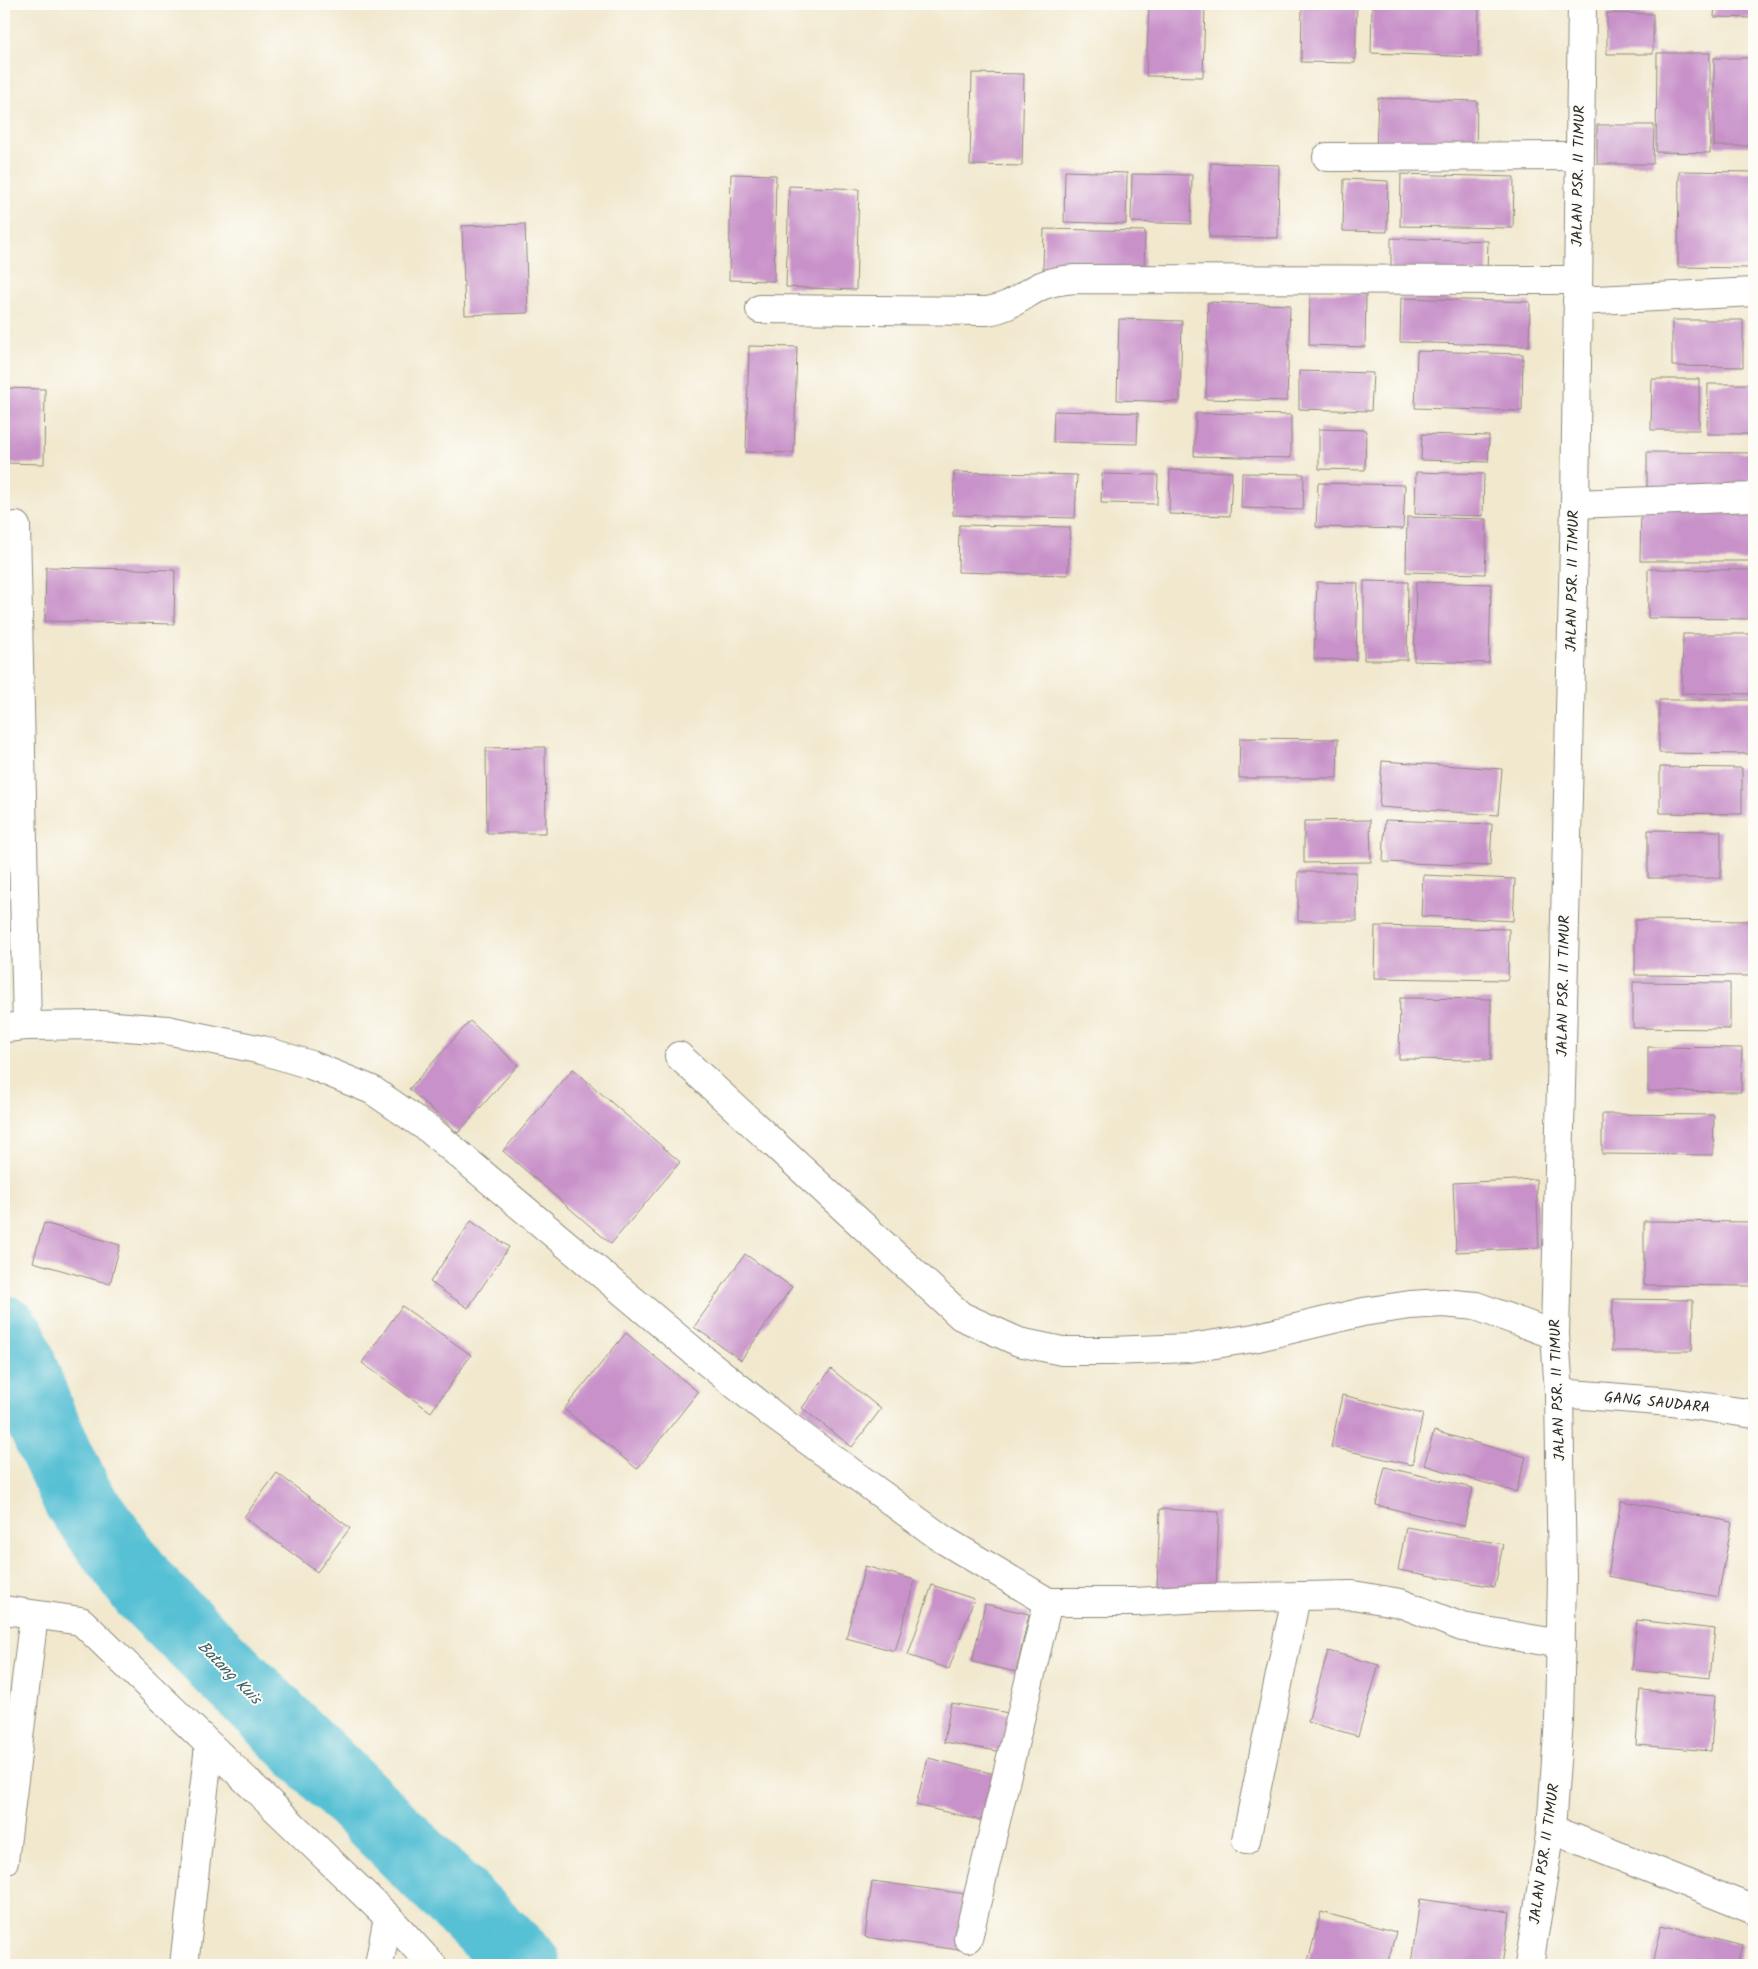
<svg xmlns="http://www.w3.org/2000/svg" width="1758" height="1969" font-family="Kalam,sans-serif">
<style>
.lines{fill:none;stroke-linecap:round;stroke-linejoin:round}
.river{stroke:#57c0d4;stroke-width:72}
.building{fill:#c891c9}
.street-casing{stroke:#8e8a7c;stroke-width:30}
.street{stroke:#fff;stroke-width:28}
.labels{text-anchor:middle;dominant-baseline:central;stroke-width:4;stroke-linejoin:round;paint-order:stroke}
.street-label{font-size:15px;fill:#2b2b2b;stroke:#fdfcf7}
.water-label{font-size:16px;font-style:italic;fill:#3a5f66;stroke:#fdfcf7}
</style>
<rect width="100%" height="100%" fill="#fdfcf7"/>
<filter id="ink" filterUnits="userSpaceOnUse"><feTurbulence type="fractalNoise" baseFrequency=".02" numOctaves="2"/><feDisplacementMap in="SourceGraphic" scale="10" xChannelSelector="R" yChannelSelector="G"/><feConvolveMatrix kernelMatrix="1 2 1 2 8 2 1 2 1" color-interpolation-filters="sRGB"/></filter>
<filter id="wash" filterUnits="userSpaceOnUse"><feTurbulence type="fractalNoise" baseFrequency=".0096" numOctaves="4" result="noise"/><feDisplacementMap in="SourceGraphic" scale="20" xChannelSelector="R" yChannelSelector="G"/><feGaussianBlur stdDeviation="1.12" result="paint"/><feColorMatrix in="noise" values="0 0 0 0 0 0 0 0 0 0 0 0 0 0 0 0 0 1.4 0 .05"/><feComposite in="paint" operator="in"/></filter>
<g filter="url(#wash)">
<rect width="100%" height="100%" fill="#f1e8ce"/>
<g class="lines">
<!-- river -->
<path class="river" d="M4,1331L12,1342L40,1417L78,1498L145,1590L525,1965"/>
</g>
<g id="blocks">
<!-- building -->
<g class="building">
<path d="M1149,4H1205L1203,77L1146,76Z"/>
<path d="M1302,4H1357L1355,63L1301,62Z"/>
<path d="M1372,4H1479L1478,57L1371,53Z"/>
<path d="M1715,4H1754V18L1714,17Z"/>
<path d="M1607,13L1653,14V54H1607Z"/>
<path d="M1657,53H1710V153L1656,152Z"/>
<rect x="1714" y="58" width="40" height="88"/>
<path d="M972,73L1024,74L1022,166L970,165Z"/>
<path d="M1378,98L1477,101L1476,155L1376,152Z"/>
<path d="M1597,125H1654L1653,164H1597Z"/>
<path d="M1211,163L1279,165L1278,238L1209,237Z"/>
<path d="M1065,171L1127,173L1126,224L1064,222Z"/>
<path d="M1679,171L1754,172L1753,268L1678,267Z"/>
<path d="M731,174L776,175L774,281L729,280Z"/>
<path d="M1132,174L1192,175L1191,224L1131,222Z"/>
<path d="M1401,174L1514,177L1513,228L1400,226Z"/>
<path d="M1344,179L1388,181L1387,232L1343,231Z"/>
<path d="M789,186L859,189L856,290L786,287Z"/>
<path d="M525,224L528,313L465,315L462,226Z"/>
<path d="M1044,229L1145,231L1144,271L1043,269Z"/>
<path d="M1391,238L1488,241L1487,273L1391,270Z"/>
<path d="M1310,292L1366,294L1365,347L1309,345Z"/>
<path d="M1401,298L1530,302L1529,346L1400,342Z"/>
<path d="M1208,302L1290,305L1287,401L1206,399Z"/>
<path d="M1119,319L1182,321L1180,402L1117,400Z"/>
<path d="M1672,320H1743V367L1672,366Z"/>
<path d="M749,346L797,347L794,453L746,452Z"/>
<path d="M1417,351L1523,354L1522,411L1415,408Z"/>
<path d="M1299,371L1373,373L1371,411L1299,409Z"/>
<path d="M1652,379H1699V430H1651Z"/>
<path d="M1708,384H1754V434H1707Z"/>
<path d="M4,388L45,389L44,464L4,463Z"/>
<path d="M1054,411L1138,413L1137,444L1053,442Z"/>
<path d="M1196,413L1291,415V458L1194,456Z"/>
<path d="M1319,429L1366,430L1365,470L1319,469Z"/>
<path d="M1422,434L1489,436L1488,462L1421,460Z"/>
<path d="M1647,452L1754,453V495H1647Z"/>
<path d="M1170,470L1232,472L1230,516L1169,514Z"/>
<path d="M954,472L1077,475L1075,518L953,515Z"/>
<path d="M1416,472L1484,474L1483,516L1415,514Z"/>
<path d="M1242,473L1304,474L1303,510L1241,508Z"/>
<path d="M1102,474L1158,475L1157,504L1101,503Z"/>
<path d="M1318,483L1405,485L1403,529L1316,527Z"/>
<path d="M1641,508L1752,509L1751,561H1640Z"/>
<path d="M1407,517L1487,519L1485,574L1406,572Z"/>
<path d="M959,525L1070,527L1068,575L958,572Z"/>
<path d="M46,567L175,570L174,624L45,621Z"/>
<path d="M1648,569L1754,570V619L1648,618Z"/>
<path d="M1364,581L1408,582L1407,660H1364Z"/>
<path d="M1317,582L1358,583L1356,660L1314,659Z"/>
<path d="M1416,582L1491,584L1489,663L1414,661Z"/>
<path d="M1683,634H1754V694L1682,693Z"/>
<path d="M1659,700H1754V754L1659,753Z"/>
<path d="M1240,738L1338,739L1337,778H1239Z"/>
<path d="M545,747L546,833H487L486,748Z"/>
<path d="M1382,761L1502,769L1498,815L1379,807Z"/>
<path d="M1660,767L1742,768V814L1660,813Z"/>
<path d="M1370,820L1371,862L1304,863V821Z"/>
<path d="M1385,820L1492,824L1490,866L1383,862Z"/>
<path d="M1648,830L1721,831V878H1648Z"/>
<path d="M1298,872H1356L1357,921H1298Z"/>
<path d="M1423,875L1515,879L1513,921L1421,916Z"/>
<path d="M1635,920L1754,921V976L1635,975Z"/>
<path d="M1375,926L1509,929L1508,980L1374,978Z"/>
<path d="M1633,982L1730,983V1029L1633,1028Z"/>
<path d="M1400,998L1491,999V1060L1399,1059Z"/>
<path d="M470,1021L518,1065L458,1133L409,1089Z"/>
<path d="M1648,1047L1742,1048L1741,1092L1648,1091Z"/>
<path d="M573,1069L680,1162L611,1244L503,1151Z"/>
<path d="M1602,1114L1714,1115L1713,1155L1602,1154Z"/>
<path d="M1536,1179L1539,1248L1456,1252L1453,1183Z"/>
<path d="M471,1221L509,1247L468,1308L430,1282Z"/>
<path d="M1644,1221L1754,1222V1286L1644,1285Z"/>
<path d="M44,1223L120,1245L110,1284L33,1262Z"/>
<path d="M745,1254L792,1287L741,1360L694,1327Z"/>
<path d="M1613,1299L1693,1300L1692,1351H1612Z"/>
<path d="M402,1306L471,1355L431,1412L362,1363Z"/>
<path d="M626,1333L698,1392L637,1469L564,1409Z"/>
<path d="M831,1369L881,1409L852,1447L802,1408Z"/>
<path d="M1342,1395L1423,1414L1412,1465L1331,1447Z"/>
<path d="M1434,1431L1526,1457L1516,1492L1424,1465Z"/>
<path d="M1385,1467L1473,1488L1464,1526L1376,1505Z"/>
<path d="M277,1473L350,1528L317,1572L244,1517Z"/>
<path d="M1621,1501L1732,1522L1718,1597L1608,1576Z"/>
<path d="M1160,1509L1219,1512L1216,1590L1157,1588Z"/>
<path d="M1406,1527L1503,1544L1495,1587L1398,1570Z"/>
<path d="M865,1566L915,1580L895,1651L846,1638Z"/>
<path d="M932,1585L974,1599L949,1669L908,1655Z"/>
<path d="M985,1604L1029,1614L1016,1672L972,1662Z"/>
<path d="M1637,1620L1715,1629L1710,1678L1632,1670Z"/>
<path d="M1328,1651L1379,1665L1358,1736L1308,1722Z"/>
<path d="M1640,1690L1715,1696L1711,1751L1636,1745Z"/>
<path d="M951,1703L1009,1713L1003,1752L944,1742Z"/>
<path d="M928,1758L999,1775L988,1822L916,1805Z"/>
<path d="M872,1881L966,1894L959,1950L865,1937Z"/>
<path d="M1420,1899L1510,1912L1502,1965L1411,1964Z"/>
<path d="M1321,1912L1396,1932L1387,1965H1307Z"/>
<path d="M1661,1925L1743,1945L1738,1965H1652Z"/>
</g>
</g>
</g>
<g filter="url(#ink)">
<use href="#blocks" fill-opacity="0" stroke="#8e8a7c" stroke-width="1"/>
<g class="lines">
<defs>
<g id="street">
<path d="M1327,157L1579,156"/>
<path d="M1577,301L1754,292"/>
<path d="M760,309L987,311C1012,307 1019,297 1041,286C1052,281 1064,280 1076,279L1578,280"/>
<path d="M1575,504L1754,497"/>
<path d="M16,526L27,1026"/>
<path d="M4,1028L27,1026L101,1025L167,1030L262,1050L311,1065L372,1090L430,1130L697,1354L773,1415L944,1540L1048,1602H1136L1202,1598L1353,1595L1400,1603L1462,1627L1561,1644"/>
<path d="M679,1056L961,1316L1019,1342L1062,1351H1110L1190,1348L1254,1338L1363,1312L1410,1305L1443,1303L1476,1306L1555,1335"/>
<path d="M1559,1393L1671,1402L1754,1414"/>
<path d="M4,1610L81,1621L388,1917L432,1965"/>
<path d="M1551,1829L1754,1910"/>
<path d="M1246,1840L1296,1597"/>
<path d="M4,1861L34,1615"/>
<path d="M968,1938L1048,1602"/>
<path d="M184,1965L209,1746"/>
<path d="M379,1965L388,1917"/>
<path d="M1529,1965L1551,1829L1559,1720L1562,1578L1559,1393L1555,1335L1575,504L1582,4"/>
</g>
</defs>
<!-- street casing -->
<use href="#street" class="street-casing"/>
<!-- street -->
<use href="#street" class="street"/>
</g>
</g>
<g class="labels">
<!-- street labels -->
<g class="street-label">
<text transform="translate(1579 176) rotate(-89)">JALAN PSR. II TIMUR</text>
<text transform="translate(1573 581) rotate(-89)">JALAN PSR. II TIMUR</text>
<text transform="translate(1564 986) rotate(-89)">JALAN PSR. II TIMUR</text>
<text transform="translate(1558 1390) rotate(-92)">JALAN PSR. II TIMUR</text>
<text transform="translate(1657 1403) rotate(6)">GANG SAUDARA</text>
<text transform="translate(1545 1854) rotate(-82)">JALAN PSR. II TIMUR</text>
</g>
<!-- water labels -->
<g class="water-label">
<text transform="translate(229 1673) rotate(45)">Batang Kuis</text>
</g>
</g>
<!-- margin -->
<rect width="1758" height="1969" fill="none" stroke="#fdfcf7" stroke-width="20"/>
</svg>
